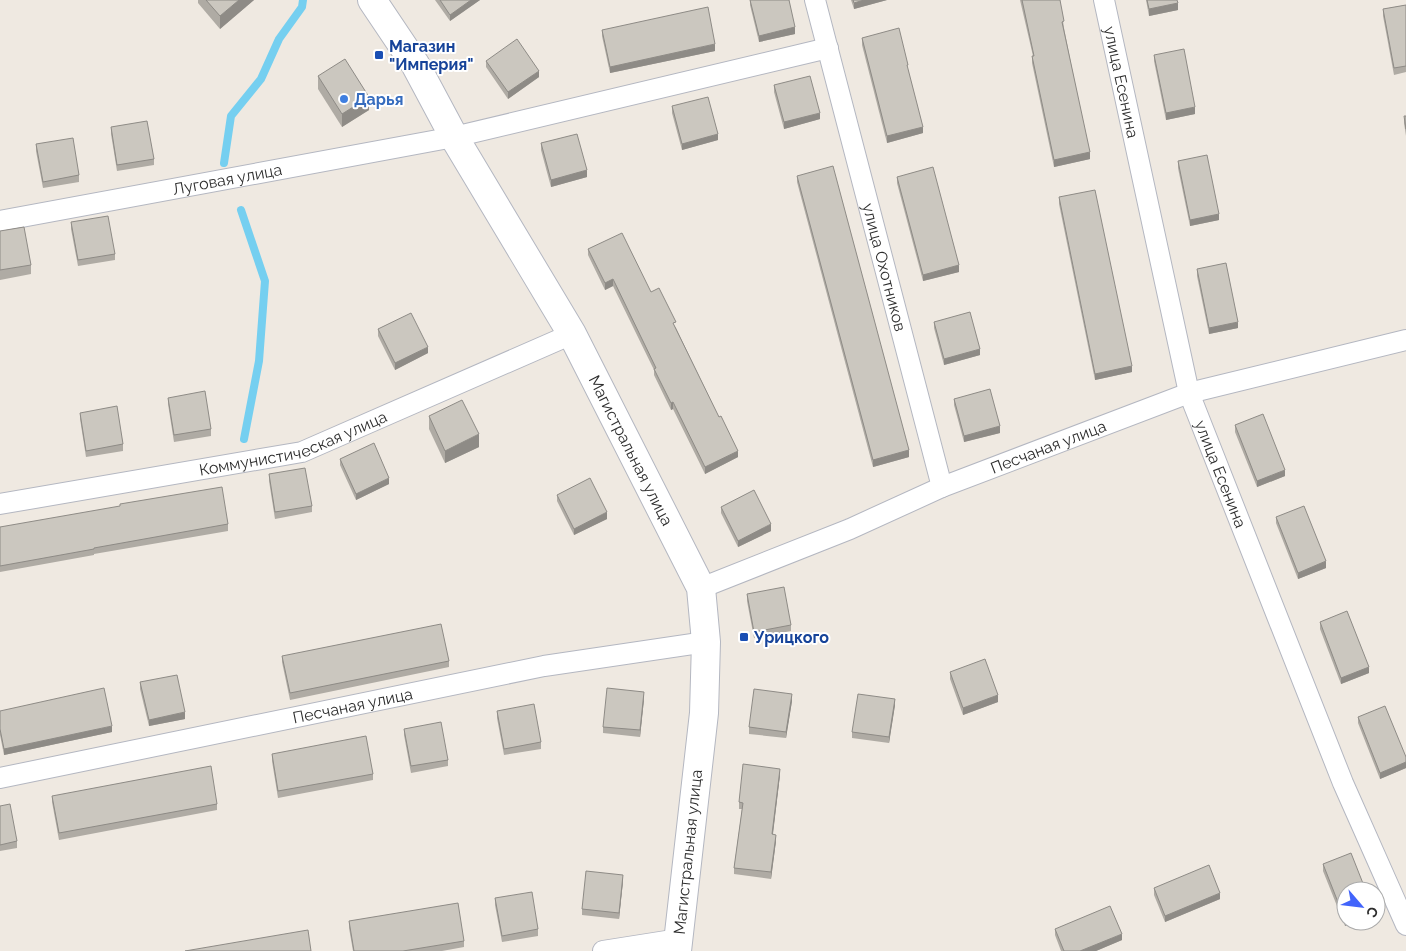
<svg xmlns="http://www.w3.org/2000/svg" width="1406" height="951" font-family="Raleway,sans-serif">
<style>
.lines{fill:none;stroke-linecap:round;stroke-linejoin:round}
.stream{stroke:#75cff0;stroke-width:8}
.street-casing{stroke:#b4b7c1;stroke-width:22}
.secondary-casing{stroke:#b4b7c1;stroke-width:30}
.street{stroke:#fff;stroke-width:20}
.secondary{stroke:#fff;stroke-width:28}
.wall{fill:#afaba4}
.shaded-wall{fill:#8e8b86}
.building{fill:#cbc7bf;stroke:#8e8b86}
.transit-dot{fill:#1a4fb4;stroke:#fff;stroke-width:2}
.shop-dot{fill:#3f7fe0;stroke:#fff;stroke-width:2}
.labels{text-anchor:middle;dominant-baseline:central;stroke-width:4;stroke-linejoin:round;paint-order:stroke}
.transit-label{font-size:16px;font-weight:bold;fill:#164399;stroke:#fff;text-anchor:start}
.street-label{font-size:16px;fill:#2e2e2e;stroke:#fff}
.shop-label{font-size:16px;font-weight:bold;fill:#366cbe;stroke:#fff;text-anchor:start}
</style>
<rect width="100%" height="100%" fill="#efe9e1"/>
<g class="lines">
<!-- stream -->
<g class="stream">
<path d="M224,163L231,116L261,79L279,39L302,7L303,0"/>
<path d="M241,210L265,281L259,361L244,439"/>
</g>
<defs>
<g id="street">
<path id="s1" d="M815,0L942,487"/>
<path id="s2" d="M1104,0L1189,393L1343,783L1406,925"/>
<path id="s3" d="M0,221L454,137L828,48"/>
<path id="s4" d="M0,504L302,452L572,334"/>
<path id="s5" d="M701,588L850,529L942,487L1189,393L1406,340"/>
<path id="s6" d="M0,778L544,666L706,642"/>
<path d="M603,951L679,939"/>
</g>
<g id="secondary">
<path id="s7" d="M372,0L415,64L454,137L572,334L701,588L706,642L704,713L677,951"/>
</g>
</defs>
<!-- street casing -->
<use href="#street" class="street-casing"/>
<!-- secondary casing -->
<use href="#secondary" class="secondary-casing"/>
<!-- street -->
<use href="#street" class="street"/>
<!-- secondary -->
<use href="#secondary" class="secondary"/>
</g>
<!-- wall -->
<g class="wall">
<path d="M198,0H254L220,29L198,3Z"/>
<path d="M435,0H480L450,21Z"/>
<path d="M750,0H789L795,34L759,42L750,5Z"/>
<path d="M851,0H887L854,9Z"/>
<path d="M1020,0H1060L1064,28L1090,159L1054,167L1032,63V56H1033Z"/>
<path d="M1146,0H1177L1178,10L1149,16Z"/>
<path d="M1406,5V72L1394,75L1383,16V9Z"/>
<path d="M602,30L715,51L610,73L602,36Z"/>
<path d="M862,38L908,70L923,133L887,143L862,45Z"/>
<path d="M1154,55L1195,114L1166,120L1154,61Z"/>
<path d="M486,61L539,77L508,99L486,67Z"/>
<path d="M318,76L369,110L342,127L318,89Z"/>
<path d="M774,85L820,119L784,129L774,92Z"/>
<path d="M672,106L718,140L682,150L672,113Z"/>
<path d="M1404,116H1406V136L1404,123Z"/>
<path d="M111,127L154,159V165L117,171L111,134Z"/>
<path d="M541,143L587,177L551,187L541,150Z"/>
<path d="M36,144L79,175V182L43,188L36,151Z"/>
<path d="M1178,161L1219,220L1190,226L1178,168Z"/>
<path d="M797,176L909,457L873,467L797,182Z"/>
<path d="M897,177L959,272L923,281L897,183Z"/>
<path d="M1059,197L1132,372L1095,380L1059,204Z"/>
<path d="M71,222L115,254V260L78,266L71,229Z"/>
<path d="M0,231L31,265V274L0,280Z"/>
<path d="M588,249L651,292L676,328L738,457L705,474L673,409L671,410L654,375V370L613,286L605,290L588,255Z"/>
<path d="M1197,269L1238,328L1209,334L1197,276Z"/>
<path d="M934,322L980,355L944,365L934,328Z"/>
<path d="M378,329L428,353L395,370L378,336Z"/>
<path d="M168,398L211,429V436L174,442L168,404Z"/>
<path d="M954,399L1000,433L964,442L954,405Z"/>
<path d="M80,413L123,444V451L86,457L80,419Z"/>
<path d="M429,416L479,447L445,463L429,429Z"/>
<path d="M1235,425L1285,476L1257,487L1235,432Z"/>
<path d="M340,459L389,484L356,500L340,465Z"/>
<path d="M269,474L312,506V512L275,519L269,481Z"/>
<path d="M557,495L607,519L574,535L557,501Z"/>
<path d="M721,507L771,531L738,547L721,513Z"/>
<path d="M1276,517L1326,568L1298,579L1276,523Z"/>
<path d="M228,524V531L94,554V555L0,572V527Z"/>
<path d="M747,594L791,625V631L754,638L747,601Z"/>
<path d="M1320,622L1369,673L1341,684L1320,629Z"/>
<path d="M282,656L449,661V667L290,700L282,662Z"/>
<path d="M950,672L998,702L963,715L950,679Z"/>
<path d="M140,682L185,719L149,726L140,689Z"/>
<path d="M644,699L640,737L603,733V727Z"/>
<path d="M792,701L786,738L749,734V727Z"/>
<path d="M895,705L889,743L852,738V732Z"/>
<path d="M0,711L112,732L4,755L0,735Z"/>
<path d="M497,711L541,742V749L504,755L497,718Z"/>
<path d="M1358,717L1406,757V768L1380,779L1358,723Z"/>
<path d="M404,729L448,760V766L411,773L404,735Z"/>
<path d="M272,754L373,774V780L278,798L272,761Z"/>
<path d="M780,775L773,834L776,841L771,879L734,874V868L742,809H739V802Z"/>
<path d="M52,796L217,804V810L59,840L52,802Z"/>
<path d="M0,806L17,841V848L0,851Z"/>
<path d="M1323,864L1366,891L1345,926L1323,871Z"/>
<path d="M623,881L619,919L582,915V909Z"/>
<path d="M1154,888L1220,899L1165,922L1154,895Z"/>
<path d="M495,898L538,929V936L502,942L495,905Z"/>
<path d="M349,921L464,941V947L442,951H353L349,928Z"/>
<path d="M1055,929L1122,940L1096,951H1061L1055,935Z"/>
</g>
<!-- shaded-wall -->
<g class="shaded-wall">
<path d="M239,0H254L220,29V16Z"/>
<path d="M471,0H480L450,21V15Z"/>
<path d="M864,0H887L854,9V3Z"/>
<path d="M1178,3V10L1149,16V9Z"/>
<path d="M795,27V34L759,42V36Z"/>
<path d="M715,44V51L610,73V67Z"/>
<path d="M539,71V77L508,99V92Z"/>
<path d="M369,97V110L342,127V114Z"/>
<path d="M1195,107V114L1166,120V113Z"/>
<path d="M820,113V119L784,129V122Z"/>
<path d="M923,127V133L887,143V136Z"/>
<path d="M718,134V140L682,150V144Z"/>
<path d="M1090,152V159L1054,167V160Z"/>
<path d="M587,170V177L551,187V180Z"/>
<path d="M1219,214V220L1190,226V220Z"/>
<path d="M959,265V272L923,281V275Z"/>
<path d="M613,279V286L605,290V283Z"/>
<path d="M1238,322V328L1209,334V328Z"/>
<path d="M428,347V353L395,370V363Z"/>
<path d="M980,349V355L944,365V359Z"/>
<path d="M1132,366V372L1095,380V374Z"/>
<path d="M673,402V409L671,410V403Z"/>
<path d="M1000,426V433L964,442V436Z"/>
<path d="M479,434V447L445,463V451Z"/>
<path d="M909,450V457L873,467V460Z"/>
<path d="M738,451V457L705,474V467Z"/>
<path d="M1285,470V476L1257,487V481Z"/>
<path d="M389,478V484L356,500V494Z"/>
<path d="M607,512V519L574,535V529Z"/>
<path d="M771,524V531L738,547V541Z"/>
<path d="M1326,561V568L1298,579V573Z"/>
<path d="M1369,667V673L1341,684V678Z"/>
<path d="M644,692V699L640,737V730Z"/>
<path d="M792,694V701L786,738V732Z"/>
<path d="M998,695V702L963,715V708Z"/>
<path d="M895,699V705L889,743V737Z"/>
<path d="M185,712V719L149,726V720Z"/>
<path d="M112,726V732L4,755V749Z"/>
<path d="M1406,762V768L1380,779V773Z"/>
<path d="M780,769V775L772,841V834Z"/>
<path d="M776,835V841L771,879V872Z"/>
<path d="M623,875V881L619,919V913Z"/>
<path d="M1220,893V899L1165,922V916Z"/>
<path d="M1345,920H1346V921H1359L1345,926Z"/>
<path d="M1122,934V940L1096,951H1080Z"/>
</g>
<!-- building -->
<g class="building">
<path d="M206,0H239L220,16Z"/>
<path d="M440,0H471L450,15Z"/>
<path d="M750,0H789L795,27L759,36Z"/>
<path d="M853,0H864L854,3Z"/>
<path d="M1022,0H1060L1064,21L1062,22L1090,152L1054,160L1032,56H1034Z"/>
<path d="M1147,0H1177L1178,3L1149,9Z"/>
<path d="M1406,5V66L1394,68L1383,9Z"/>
<path d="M708,7L715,44L610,67L602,30Z"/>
<path d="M899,28L908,65H907L923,127L887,136L862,38Z"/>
<path d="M517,39L539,71L508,92L486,61Z"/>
<path d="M1184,49L1195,107L1166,113L1154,55Z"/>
<path d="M345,59L369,97L342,114L318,76Z"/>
<path d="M810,76L820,113L784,122L774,85Z"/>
<path d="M708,97L718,134L682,144L672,106Z"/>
<path d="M1404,116H1406V129Z"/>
<path d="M147,121L154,159L117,165L111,127Z"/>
<path d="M577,134L587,170L551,180L541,143Z"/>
<path d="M73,138L79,175L43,182L36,144Z"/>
<path d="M1207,155L1219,214L1190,220L1178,161Z"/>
<path d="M833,166L909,450L873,460L797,176Z"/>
<path d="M933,167L959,265L923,275L897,177Z"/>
<path d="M1095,190L1132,366L1095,374L1059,197Z"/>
<path d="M108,216L115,254L78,260L71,222Z"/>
<path d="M24,227L31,265L0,270V231Z"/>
<path d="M622,233L651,292L659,288L676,322L673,323L719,417L721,416L738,451L705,467L673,402L671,403L654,369L656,368L613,279L605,283L588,249Z"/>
<path d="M1226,263L1238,322L1209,328L1197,269Z"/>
<path d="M970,312L980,349L944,359L934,322Z"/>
<path d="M411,313L428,347L395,363L378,329Z"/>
<path d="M990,389L1000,426L964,436L954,399Z"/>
<path d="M205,391L211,429L174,435L168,398Z"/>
<path d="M462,400L479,434L445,451L429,416Z"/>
<path d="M117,406L123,444L86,451L80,413Z"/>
<path d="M1263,414L1285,470L1257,481L1235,425Z"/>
<path d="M374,443L389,478L356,494L340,459Z"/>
<path d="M305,468L312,506L275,512L269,474Z"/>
<path d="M590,478L607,512L574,529L557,495Z"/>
<path d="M222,487L228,524L94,548V549L0,566V527L120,506V504Z"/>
<path d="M754,490L771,524L738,541L721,507Z"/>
<path d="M1304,506L1326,561L1298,573L1276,517Z"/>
<path d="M784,587L791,625L754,632L747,594Z"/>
<path d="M1347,611L1369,667L1341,678L1320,622Z"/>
<path d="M441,624L449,661L290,693L282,656Z"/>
<path d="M985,659L998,695L963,708L950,672Z"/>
<path d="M177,675L185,712L149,720L140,682Z"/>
<path d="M104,688L112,726L4,749L0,729V711Z"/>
<path d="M607,688L644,692L640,730L603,727Z"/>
<path d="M754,689L792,694L786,732L749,727Z"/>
<path d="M858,694L895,699L889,737L852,732Z"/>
<path d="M534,704L541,742L504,749L497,711Z"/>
<path d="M1385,706L1406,757V762L1380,773L1358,717Z"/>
<path d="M441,722L448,760L411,766L404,729Z"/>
<path d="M366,736L373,774L278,791L272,754Z"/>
<path d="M743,764L780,769L772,834L776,835L771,872L734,868L743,803L739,802Z"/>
<path d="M211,766L217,804L59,833L52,796Z"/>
<path d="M10,804L17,841L0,845V806Z"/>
<path d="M1351,853L1366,891H1346V920H1345L1323,864Z"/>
<path d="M1209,865L1220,893L1165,916L1154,888Z"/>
<path d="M586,871L623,875L619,913L582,909Z"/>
<path d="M532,892L538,929L502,936L495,898Z"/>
<path d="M458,903L464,941L403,951H354L349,921Z"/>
<path d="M1110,906L1122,934L1080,951H1064L1055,929Z"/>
<path d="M308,930L311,951H185Z"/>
</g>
<!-- markers -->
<g class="transit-dot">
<rect x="374" y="50" width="10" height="10" rx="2.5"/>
<rect x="739" y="632" width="10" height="10" rx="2.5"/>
</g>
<circle class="shop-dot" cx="344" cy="99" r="5"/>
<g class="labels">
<!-- transit labels -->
<g class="transit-label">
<text x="389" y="46">Магазин<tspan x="389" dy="18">"Империя"</tspan></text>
<text x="754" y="637">Урицкого</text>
</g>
<!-- street labels -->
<g class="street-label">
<text stroke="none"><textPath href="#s2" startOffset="84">улица Есенина</textPath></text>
<text stroke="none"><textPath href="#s3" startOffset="231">Луговая улица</textPath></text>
<text stroke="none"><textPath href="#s1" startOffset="276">улица Охотников</textPath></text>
<text stroke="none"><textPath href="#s4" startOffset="300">Коммунистическая улица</textPath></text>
<text stroke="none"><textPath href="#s5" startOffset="375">Песчаная улица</textPath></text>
<text stroke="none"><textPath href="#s7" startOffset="520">Магистральная улица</textPath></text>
<text stroke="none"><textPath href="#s2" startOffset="489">улица Есенина</textPath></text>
<text stroke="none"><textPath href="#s6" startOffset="360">Песчаная улица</textPath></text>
<text transform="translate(688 852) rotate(-84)">Магистральная улица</text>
</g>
<!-- shop labels -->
<g class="shop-label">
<text x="354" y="99">Дарья</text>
</g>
</g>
<!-- north arrow -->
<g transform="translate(1361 906) rotate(118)"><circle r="24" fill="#ffffff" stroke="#ababab"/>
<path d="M0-4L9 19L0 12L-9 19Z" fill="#4264fb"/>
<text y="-8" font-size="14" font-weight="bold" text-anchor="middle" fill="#2e2e2e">С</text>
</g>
</svg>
